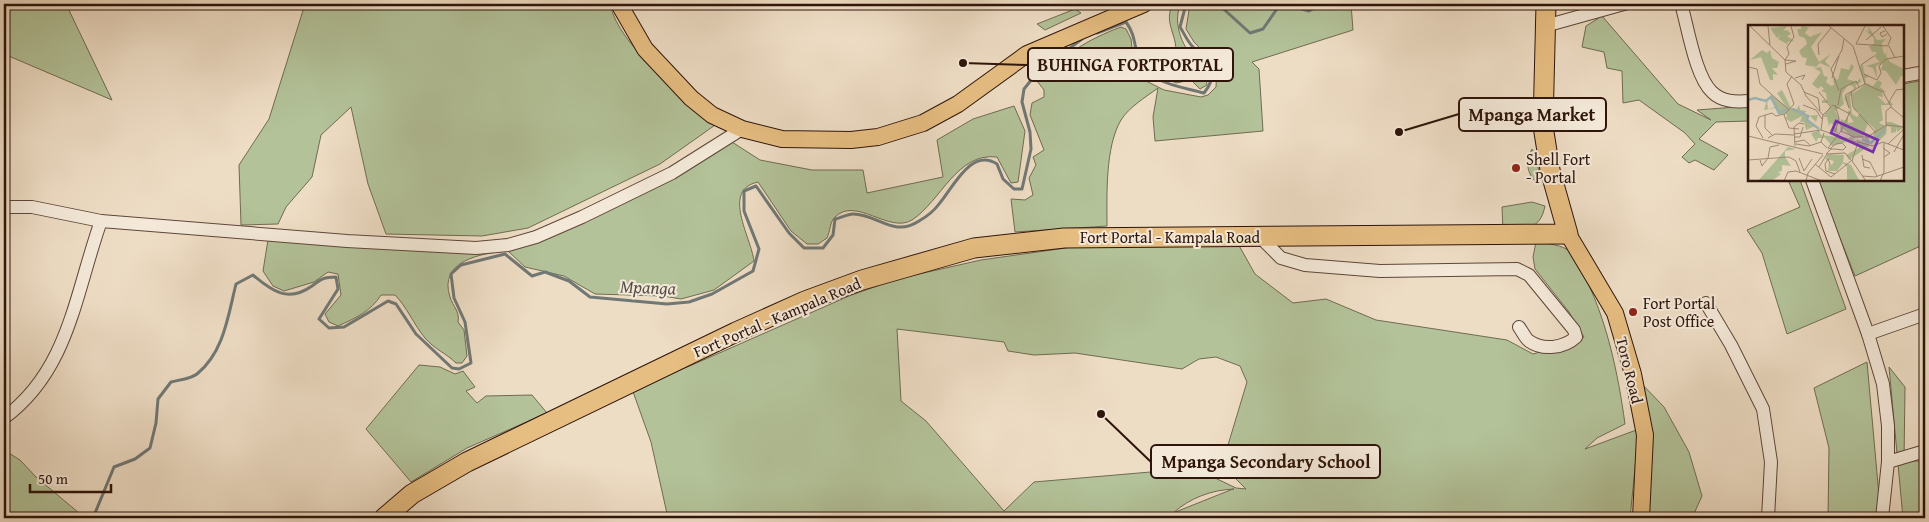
<svg xmlns="http://www.w3.org/2000/svg" width="1929" height="522" font-family="'Gentium Book Plus',serif">
<style>
.green{fill:#b3c299;stroke:#706b52;fill-rule:evenodd}
.lines{fill:none;stroke-linecap:round;stroke-linejoin:round}
.stream{stroke:#707875;stroke-width:3}
.minor-casing{stroke:#5e4639;stroke-width:14}
.major-casing{stroke:#2e140a;stroke-width:18}
.highway-casing{stroke:#2e140a;stroke-width:21}
.minor{stroke:#f4e9d9;stroke-width:12}
.major{stroke:#e7be82;stroke-width:16}
.highway{stroke:#e7be82;stroke-width:19}
.poi-dot{fill:#8f2418;stroke:#f4e9d9;stroke-width:2}
.labels{text-anchor:middle;dominant-baseline:central;stroke-width:4;stroke-linejoin:round;paint-order:stroke}
.poi-label{font-size:16px;fill:#2e140a;stroke:#f4e9d9;text-anchor:start}
.street-label{font-size:16px;fill:#2e140a;stroke:#f4e9d9}
.water-label{font-size:18px;font-style:italic;fill:#544e49;stroke:#f4e9d9}
.inset-river{fill:none;stroke:#9cbabd;stroke-width:2.5}
.inset-road{fill:none;stroke:#a18d7a;stroke-width:1}
.view{fill:#7b2cbf;fill-opacity:0.15;stroke:#7b2cbf;stroke-width:2.5}
.inset-edge{fill:none;stroke:#2e140a;stroke-width:2.5}
.leader{fill:none;stroke:#2e140a;stroke-width:2}
.callout-dot{fill:#2e140a;stroke:#f4e9d9;stroke-width:2}
.callout{fill:#f4e9d9;stroke:#2e140a;stroke-width:2}
.callout-label{font-size:18px;text-anchor:middle;font-weight:bold;fill:#2e140a}
</style>
<rect width="100%" height="100%" fill="#eeddc5"/>
<filter id="stains"><feTurbulence type="fractalNoise" baseFrequency=".004" numOctaves="4"/><feColorMatrix values="0 0 0 0 .2 0 0 0 0 .09 0 0 0 0 .02 0 0 0 .5 -.17"/></filter>
<radialGradient id="worn" r=".72"><stop offset=".6" stop-color="#630" stop-opacity="0"/><stop offset="1" stop-color="#630" stop-opacity=".3"/></radialGradient>
<!-- green -->
<g class="green">
<path d="M4,4H66L112,100L4,54Z"/>
<path d="M305,4H610C619,48 685,94 718,123L660,164L528,228L482,236L386,234L368,184L351,107L321,135L312,177L286,207L278,224L241,225L239,165L269,119Z"/>
<path d="M1173,4H1181C1173,19 1180,42 1191,55C1200,66 1206,69 1207,85L1200,89L1191,80L1176,83L1167,79C1171,72 1176,61 1176,53C1177,34 1163,22 1173,4Z"/>
<path d="M1190,4H1351L1353,30L1252,62L1259,69L1263,131L1155,141L1153,117L1158,88C1146,97 1129,107 1121,120C1105,147 1107,195 1107,226L1015,232L1011,199L1025,200L1033,195L1029,178L1036,165L1033,157L1044,150L1030,115L1032,103L1044,97V90L1037,81C1064,55 1086,40 1121,27L1126,29L1131,39L1133,57L1137,59L1144,80L1164,90L1201,97L1208,95L1216,87L1217,66L1194,42L1186,29Z"/>
<path d="M1075,9L1081,13L1045,30L1037,24Z"/>
<path d="M1602,16L1678,104L1711,120L1697,110L1749,106V121L1716,122L1699,139L1728,155L1714,170L1695,160L1689,163L1682,157L1695,144L1685,133L1639,100L1623,103L1622,71L1607,68L1604,52L1582,47L1586,26Z"/>
<path d="M1925,80V185L1919,188L1925,201V244L1855,276L1817,180H1903V84Z"/>
<path d="M1014,106L1025,131L1018,182L1011,183L997,157C957,152 941,201 912,220C889,234 856,196 835,217C830,221 830,232 827,238L818,244H807L791,231L758,182C721,190 751,237 754,261L714,290L681,299L663,296L595,294L564,276L525,267L508,251C481,253 438,261 450,297C453,307 460,311 458,322L464,330L467,356L462,363H456C446,353 434,349 425,338C414,325 407,307 395,295H381C371,311 356,318 338,326L329,322L325,314L341,295L338,274L328,272L314,282L284,291L273,286L263,271L268,240L429,249L536,235L732,142L760,160L812,170H863L867,193L943,177L937,140L973,119Z"/>
<path d="M1532,149L1536,155L1540,179L1535,181C1526,171 1526,161 1532,149Z"/>
<path d="M1788,180H1800L1846,309L1787,334L1762,253L1747,230L1800,207Z"/>
<path d="M1532,202L1545,206C1540,231 1525,228 1503,232L1502,207Z"/>
<path d="M1237,242L1255,274L1293,303L1326,299L1376,320L1507,340L1533,354L1575,342L1584,337L1569,312L1535,269L1533,257L1536,242C1548,244 1562,244 1572,253C1577,258 1580,267 1583,273C1607,320 1618,373 1625,424L1597,438L1585,449L1639,429L1630,518H1170L1172,514L1167,518H668L651,442L632,389L692,365L849,296L897,279L981,260L1094,244ZM897,329L1004,342L1008,351L1034,355L1075,353L1182,369L1199,359L1216,357L1240,366L1247,382L1222,465L1246,489L1236,488L1211,476L1162,471L1034,482L1004,511L926,421L901,401ZM1234,489H1233L1173,513C1190,498 1211,490 1234,489Z"/>
<path d="M1867,362L1881,518H1828L1829,448L1814,388Z"/>
<path d="M419,365L440,367L455,374L463,371L475,387L466,391L477,403L486,396L532,395L547,413L467,448L411,482L366,429Z"/>
<path d="M1889,367L1905,387L1904,461H1925V518H1903Z"/>
<path d="M1638,380L1664,407L1689,452L1702,496L1692,518H1639Z"/>
<path d="M4,450L20,460L36,477L85,518H4Z"/>
</g>
<g class="lines">
<!-- stream -->
<g class="stream">
<path d="M1218,4L1250,33L1263,29L1279,6H1291L1309,11L1321,4"/>
<path d="M1097,33L1126,22C1134,33 1134,41 1137,54C1146,84 1179,86 1204,93C1221,72 1207,63 1193,47C1187,41 1184,33 1180,27L1186,4"/>
<path d="M93,518L114,467L135,459L150,448L156,423L158,399L171,382C178,380 191,379 197,374C224,352 228,316 236,284L253,275C272,291 288,303 312,286C321,279 324,277 336,277L338,289L319,319L329,328L344,327L388,301L396,304L416,334L452,368L459,369L471,363L465,322L454,298L451,274L461,265L505,254L532,276L545,272L569,281L590,297L667,304L689,302L712,294L753,271L759,249L744,211V191L756,186L789,233L804,248H823L833,235L835,219C840,218 848,214 853,214C878,214 893,238 919,221C926,217 934,211 939,204C953,188 971,147 997,164L1003,179L1014,189H1022L1031,149L1030,132L1022,102L1024,89L1045,63L1062,54L1082,39"/>
</g>
<defs>
<g id="minor">
<path d="M1681,4C1688,27 1695,76 1712,92C1722,102 1736,102 1749,101"/>
<path d="M1545,26L1624,4"/>
<path d="M1903,76L1925,72"/>
<path d="M1812,180L1868,334L1883,384L1888,426V462L1882,518"/>
<path d="M4,207H32L101,221"/>
<path d="M1259,236L1281,258L1305,265L1380,271L1517,269L1529,275L1574,330L1576,337C1564,348 1543,351 1529,341C1525,338 1522,331 1519,327"/>
<path d="M1706,303L1731,345L1763,409L1771,462L1768,518"/>
<path d="M1868,334L1925,314"/>
<path d="M4,418C69,370 75,294 101,221L347,241L476,248L508,245L536,237L582,217L672,173L742,129"/>
<path d="M1888,462L1925,451"/>
</g>
<g id="major">
<path d="M619,4L645,49L691,98L712,115L742,129L782,139L851,140L878,137L923,123L958,104L1027,54L1144,4"/>
<path d="M1568,234L1615,313L1633,374L1645,435L1641,518"/>
</g>
<path id="highway" d="M384,518L412,494L467,462L736,332L805,301L862,280L974,248L1064,238L1568,234L1550,170L1543,126L1546,4"/>
</defs>
<!-- minor casing -->
<use href="#minor" class="minor-casing"/>
<!-- major casing -->
<use href="#major" class="major-casing"/>
<!-- highway casing -->
<use href="#highway" class="highway-casing"/>
<!-- minor -->
<use href="#minor" class="minor"/>
<!-- major -->
<use href="#major" class="major"/>
<!-- highway -->
<use href="#highway" class="highway"/>
</g>
<!-- markers -->
<g class="poi-dot">
<circle cx="1516" cy="168" r="5"/>
<circle cx="1633" cy="312" r="5"/>
</g>
<g class="labels">
<!-- poi labels -->
<g class="poi-label">
<text x="1526" y="159">Shell Fort<tspan x="1526" dy="18">- Portal</tspan></text>
<text x="1643" y="303">Fort Portal<tspan x="1643" dy="18">Post Office</tspan></text>
</g>
<!-- street labels -->
<g class="street-label">
<text x="1170" y="237">Fort Portal - Kampala Road</text>
<text transform="translate(777 317) rotate(-23)">Fort Portal - Kampala Road</text>
<text transform="translate(1630 370) rotate(76)">Toro Road</text>
</g>
<!-- water labels -->
<g class="water-label">
<text transform="translate(648 287) rotate(2)">Mpanga</text>
</g>
</g>
<!-- overview -->
<g transform="translate(1748 25)">
<rect width="156" height="156" fill="#eeddc5"/>
<path d="M39,1L35,6L39,5L43,9L39,11L46,16L39,17L41,20L30,14L33,10L29,13L22,3ZM53,1L61,2L57,8L62,12L74,7L63,22L71,37L83,29L77,36L83,43L72,38L68,42L57,40L59,33L54,32L51,26L59,19L57,13L51,11L49,4H53ZM120,1L129,15L138,14L134,18L135,26L137,30L140,26L138,31L142,37L156,44V51H153L148,60L138,46L133,45L135,38L128,41L129,53L125,43L118,41L132,37L126,31L129,27H124L121,21L126,19V13L116,4L121,7ZM14,25L19,28L22,25L24,33L31,37L29,43H24L30,50L25,49V55H22L13,32L2,35ZM103,39L106,42L99,54L109,57L112,53L113,57L107,60L109,63L102,71L104,89L109,92L112,88L106,85L104,69L117,60L109,63L117,59L111,41L115,40L116,48L121,52L117,53L118,58L124,60L120,61H125L130,55L134,58L132,62L138,67H134L135,72L129,71L138,79L142,76L145,80H133L135,95L131,98L138,101V97H143L156,102L149,107L148,101V107L143,108V102L139,101L138,109L130,117L125,110L127,104L120,98L115,112L105,113L117,117V112H121V121L101,135L98,130L111,123L108,114L84,121L77,113H70L68,117L63,108L70,106V103L67,101L58,105L56,97H52L54,91L43,97L38,94L39,89H32L27,83L16,85L19,75L20,84L27,82L22,69L37,80L29,68L34,65L43,83L49,84L51,80L52,85L58,86L55,91L70,90L68,97L62,91L58,94L63,100L69,101L73,110L89,112V108L81,105L89,102L90,111L101,113L103,111L95,104L93,108L92,100L93,94L97,96L100,91V98L106,97L99,87L102,85L96,73L106,64L105,61L100,60L94,69L96,79L87,86L92,95L89,101L82,98L81,102L79,92H75L82,81L81,78H74V75H79L78,68L73,66L76,64L73,61L70,64L64,59L73,47L66,43L73,42L76,51L80,52L78,57L83,61L86,60L85,52L90,55L93,43L101,45ZM40,122L48,124L37,126V132L43,141L34,140V146L30,147L33,149L24,156H10ZM80,129L96,130L95,137L103,140L111,155L99,156V142L95,138L89,146H80L81,138L84,140L86,136L77,134Z" fill="#b3c299"/>
<path class="inset-river" d="M0,75L7,73L18,76L23,72L31,88L39,84M44,84L60,91L59,95L71,104M114,114L123,118L137,104"/>
<path class="inset-road" d="M2,1L37,35L38,47L53,60L58,71L75,90L85,80L102,89M20,1L22,20M81,1L105,21L117,59M135,1L143,13L140,20M137,6L132,8L134,12L139,9M118,15L133,2M108,19L141,21L147,33M108,19L117,1M71,30L70,19L83,3M37,35L41,29L39,22L46,12L43,1M37,35L48,36L38,39M113,40L126,31M0,42L9,44L12,59L41,85M116,49L129,55L133,48L131,41L138,34L156,31M44,51L39,59L46,79L36,90L41,103L51,104M47,53L57,50L54,55M84,53L91,31M91,66L83,44L94,25L96,14M103,66L105,82L128,108M56,67L70,73L72,86M71,67L82,81M141,77L148,65L156,64M55,80L68,85L74,94M90,80L93,64L108,56L111,62M101,83L97,70L117,59L135,67L144,83L156,93M17,90V103L24,110M75,90L73,105L90,111M138,101V86L143,82M93,106L102,87M87,107L91,93L87,80M76,108L73,117L79,123M46,109L73,105M0,111L75,129M47,112H52L55,102M15,113L8,101L11,92L24,88L28,91L36,89M20,113L27,109L46,110M90,113L110,117L104,136L118,156M47,117L56,115L62,120M110,117L125,121L135,117L156,125M48,119L61,121L73,117M140,119L156,104M47,121L46,102L51,98L56,99M80,123L93,106L106,112H119L139,100L156,102M135,123L142,128L136,132M146,127L156,109M78,129L83,124V123L85,121L88,119L94,118L98,122L95,125L87,124H83L82,123L80,124M79,129L97,128L104,136M114,130L116,142L122,143M20,133L22,122L31,120M51,133L56,146L64,134M114,134L122,137L129,151M0,135L41,132L48,136L52,147M12,135L14,141L20,133M67,139L83,152L103,136M82,139L80,134L77,139L78,146L87,149M71,142L79,129M114,151L127,152L156,142M36,156L40,147L48,146L74,156M58,156L60,148L75,130M132,156L136,147V118"/>
<path class="view" d="M88,96L130,115L125,127L83,108Z"/>
<rect width="156" height="156" class="inset-edge"/>
</g>
<!-- callouts -->
<path class="leader" d="M963 63L1028 65M1399 132L1459 114M1101 414L1151 462"/>
<g class="callout-dot">
<circle cx="963" cy="63" r="5"/>
<circle cx="1399" cy="132" r="5"/>
<circle cx="1101" cy="414" r="5"/>
</g>
<g class="callout">
<rect x="1028" y="48" width="205" height="33" rx="5"/>
<rect x="1459" y="98" width="147" height="33" rx="5"/>
<rect x="1151" y="445" width="229" height="33" rx="5"/>
</g>
<g class="callout-label">
<text x="1130" y="71">BUHINGA FORTPORTAL</text>
<text x="1532" y="121">Mpanga Market</text>
<text x="1266" y="468">Mpanga Secondary School</text>
</g>
<!-- margin -->
<rect width="1929" height="522" fill="none" stroke="#eeddc5" stroke-width="20"/>
<rect x="5" y="5" width="1919" height="512" fill="none" stroke="#2e140a" stroke-width="2.5"/>
<rect x="10" y="10" width="1909" height="502" fill="none" stroke="#2e140a"/>
<!-- scale -->
<path d="M30 484v8h81v-8" fill="none" stroke="#2e140a" stroke-width="2.5"/>
<text x="38" y="484" font-size="15" fill="#2e140a" stroke="#f4e9d9" stroke-width="4" paint-order="stroke">50 m</text>
<rect width="100%" height="100%" filter="url(#stains)"/>
<rect width="100%" height="100%" fill="url(#worn)"/>
</svg>
